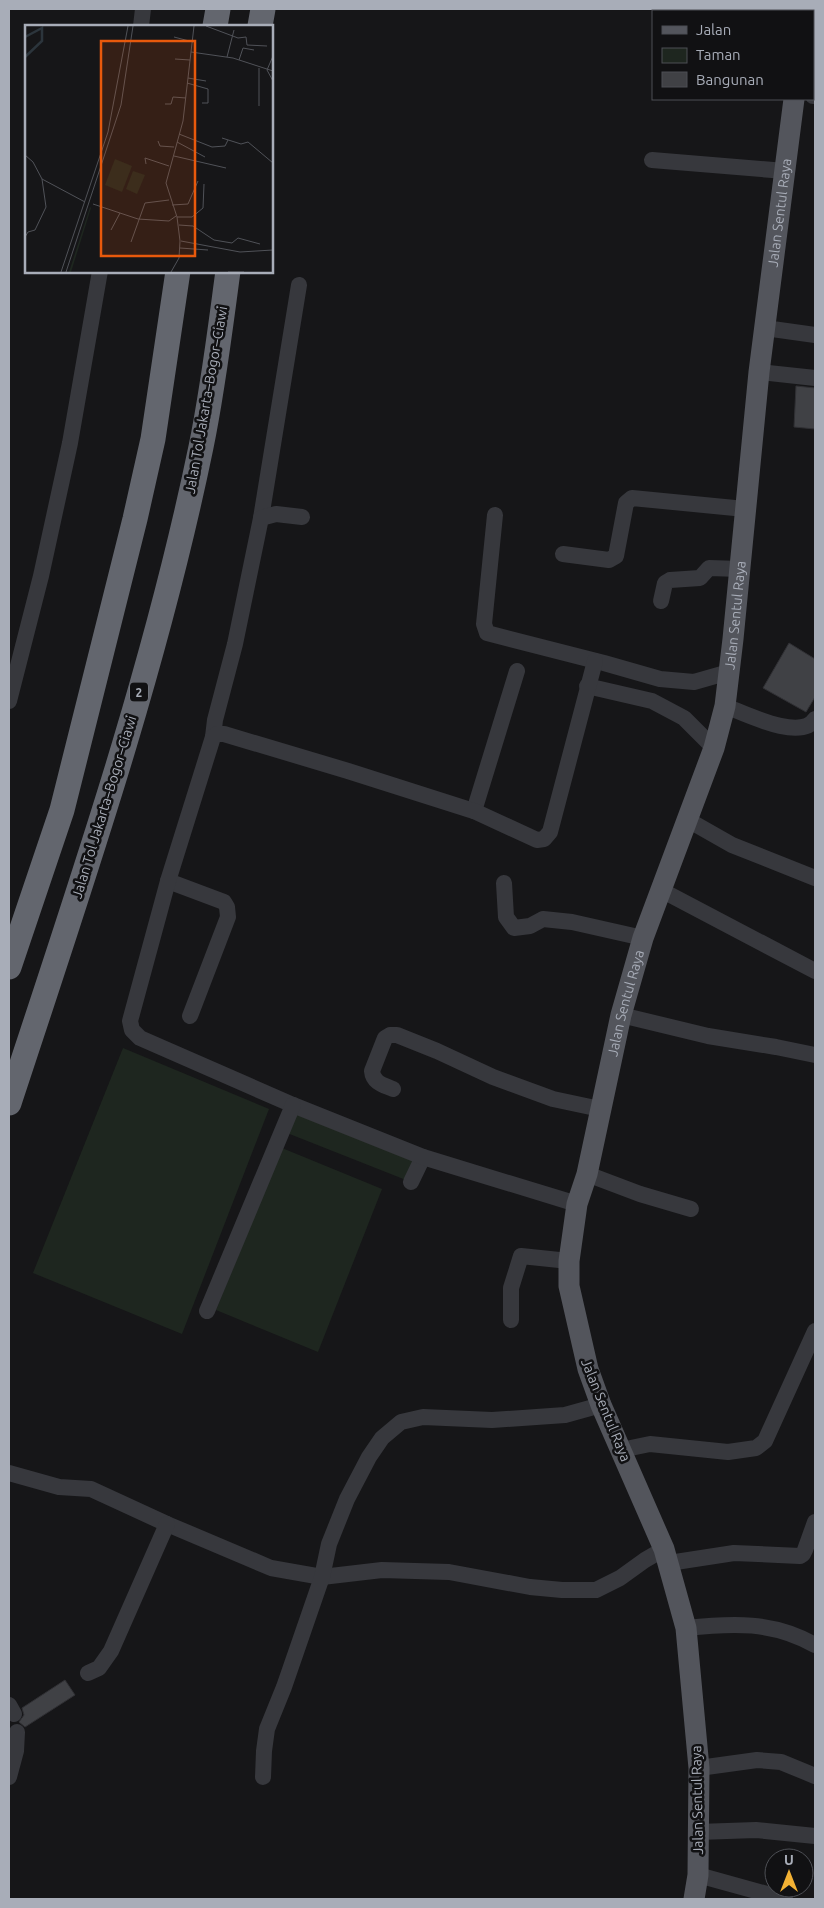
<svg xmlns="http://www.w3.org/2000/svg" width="824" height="1908" font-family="Ubuntu,sans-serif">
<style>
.green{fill:#1e261f}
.building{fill:#404145;stroke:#303034}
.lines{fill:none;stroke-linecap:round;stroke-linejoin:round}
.minor{stroke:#37383d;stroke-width:16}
.major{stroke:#53555c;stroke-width:21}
.highway{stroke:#63666e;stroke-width:25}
.labels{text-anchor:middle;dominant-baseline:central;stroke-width:5;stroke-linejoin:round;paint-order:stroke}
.shield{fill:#111113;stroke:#7b7e86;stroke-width:1}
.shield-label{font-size:12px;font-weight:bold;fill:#a8adb8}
.street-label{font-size:14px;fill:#a8adb8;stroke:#111113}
.inset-river{fill:none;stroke:#2c353c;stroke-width:2.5}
.inset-road{fill:none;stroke:#505258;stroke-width:1}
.view{fill:#e8590c;fill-opacity:0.15;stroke:#e8590c;stroke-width:2.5}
.inset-edge{fill:none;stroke:#a8adb8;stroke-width:2.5}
</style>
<rect width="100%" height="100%" fill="#161618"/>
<!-- green -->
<g class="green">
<path d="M123,1048L269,1109L182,1334L33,1273Z"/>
<path d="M293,1105L423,1157L411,1182L282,1131Z"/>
<path d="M282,1148L382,1189L318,1352L216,1310Z"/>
</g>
<!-- building -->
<g class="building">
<path d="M796,386L815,388V429L794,427Z"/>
<path d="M789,643L815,659V697L806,712L763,688Z"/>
<path d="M65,1680L75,1695L25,1727L19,1722L24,1715L22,1708Z"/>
</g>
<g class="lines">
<!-- minor -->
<g class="minor">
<path d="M783,9L796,11"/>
<path d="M141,26L143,9"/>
<path d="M813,96H815"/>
<path d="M652,160L785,171"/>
<path d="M765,328L815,335"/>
<path d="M759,372L815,378"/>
<path d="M495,515L484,624L487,633L604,663L660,679L694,682L729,672"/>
<path d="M261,518L299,285"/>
<path d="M563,554L609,560L616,556L626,503L632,498L745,509"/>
<path d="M661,601L665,583L670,580L700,578L709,568L740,569"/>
<path d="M587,686L652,701L684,718L714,748"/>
<path d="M9,701L41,576L70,443L100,271"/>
<path d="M725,706C744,713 801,742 815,719"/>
<path d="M213,737L215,720L235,644L261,518L276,514L302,517"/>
<path d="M474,811L517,671"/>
<path d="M688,820L732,845L815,878"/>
<path d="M168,881L224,902L227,907L228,917L190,1016"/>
<path d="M504,883L506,917L514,928L530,926L543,919L572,922L643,938"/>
<path d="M661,890L815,971"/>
<path d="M621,1015L708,1036L776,1047L815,1055"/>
<path d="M393,1089C384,1085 373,1083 372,1071L385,1038L390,1035H397L437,1051L493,1077L553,1099L600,1109"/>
<path d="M587,1174L640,1194L691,1209"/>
<path d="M411,1182L423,1157"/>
<path d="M577,1204L423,1157L293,1105L140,1038L132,1030L130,1021L168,881L213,737L217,734H224L348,771L474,811L537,840L544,839L550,832L595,661"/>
<path d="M207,1311L293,1105"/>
<path d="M511,1320V1288L521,1256L569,1261"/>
<path d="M621,1450L650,1444L728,1452L756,1448L765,1441L815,1331"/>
<path d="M9,1473L59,1487L91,1489L167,1524L271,1568L322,1577L382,1570L449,1572L530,1587L562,1590H596L620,1578L645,1560L664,1549"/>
<path d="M669,1563L734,1553L800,1556L803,1554L805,1550L815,1522"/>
<path d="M686,1628C732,1623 773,1621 815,1645"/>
<path d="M88,1673L99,1668L111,1651L167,1524"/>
<path d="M9,1705L14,1714"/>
<path d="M699,1768L757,1760L781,1762L815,1776"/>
<path d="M9,1777L16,1751L17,1732"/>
<path d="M263,1777L264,1751L267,1729L284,1687L322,1577L329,1544L347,1499L369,1457L382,1438L401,1422L423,1417L492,1420L565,1415L601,1405"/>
<path d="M698,1832L756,1830L815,1836"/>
<path d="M698,1875L785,1899"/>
</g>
<!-- major -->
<g class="major">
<path d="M807,11V9"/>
<path id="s1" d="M694,1899L698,1875L699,1768L686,1628L664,1549L601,1405L588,1369L569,1286V1261L577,1204L587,1174L621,1015L643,938L714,748L725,706L733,639L759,372L794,99"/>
</g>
<!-- highway -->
<g class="highway">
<path d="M215,26L218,9"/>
<path d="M260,26L263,9"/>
<path d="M9,967L62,810L135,519L153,439L178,271"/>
<path d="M9,1103C80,887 155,670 201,447C213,389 220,330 228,271"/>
</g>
</g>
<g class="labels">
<!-- shield labels -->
<rect class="shield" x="130" y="682.5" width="18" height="19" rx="4"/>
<g class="shield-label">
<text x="139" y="692">2</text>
</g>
<!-- street labels -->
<g class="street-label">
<text stroke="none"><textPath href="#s1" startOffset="1734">Jalan Sentul Raya</textPath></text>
<text transform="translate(206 400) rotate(-80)">Jalan Tol Jakarta–Bogor–Ciawi</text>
<text stroke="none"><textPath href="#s1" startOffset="1329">Jalan Sentul Raya</textPath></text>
<text transform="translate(104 807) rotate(-73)">Jalan Tol Jakarta–Bogor–Ciawi</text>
<text stroke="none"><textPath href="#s1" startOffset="924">Jalan Sentul Raya</textPath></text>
<text transform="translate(606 1410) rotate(68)">Jalan Sentul Raya</text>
<text transform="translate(697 1800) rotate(-91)">Jalan Sentul Raya</text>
</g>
</g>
<!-- overview -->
<g transform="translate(25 25)">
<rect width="248" height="248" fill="#161618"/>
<path d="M90,134L107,141L97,167L80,160ZM108,146L120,150L112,169L101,164ZM66,183L46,247H44L65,182Z" fill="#1e261f"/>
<path class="inset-river" d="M0,12L17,3V16L0,32"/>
<path class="inset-road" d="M181,1L213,13L221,12L222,20L242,21M149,12L168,17M166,27L208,33L248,46M248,31L242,45L248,56M202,32L209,5M150,34L165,35M214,35L218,23L229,25M234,43V81M163,53L181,56M162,58L183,64V78H177M140,79H146L148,72L161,73M154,109L187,122L200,121L203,115M197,113L216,119L223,117L248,138M133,116L135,121L149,122M152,117L180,132M0,130L8,137L17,154L60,177M149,131L201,143M121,139L120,133L144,141M68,179L113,194L144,196L151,191M147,180L163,179L173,156M152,192H167L178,183L179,159M154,200L168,201L189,215L207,218L213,213L235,219M86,205L95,188M0,212L3,207L10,205L21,182L17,154M156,216L215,227L248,225M106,217L120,178L144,175M155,223L183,225M36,247L83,107L103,1M41,247L96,80L108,1M146,247L154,233L155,216L152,192L141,158L158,96L169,1M203,247H219"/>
<path class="view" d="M76,16H170V231H76Z"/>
<rect width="248" height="248" class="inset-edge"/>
</g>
<!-- border -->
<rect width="824" height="1908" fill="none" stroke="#a8adb8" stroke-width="20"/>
<!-- legend -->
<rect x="652" y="10" width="162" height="90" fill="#111113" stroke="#4d4f55"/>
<rect x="662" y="26" width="25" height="8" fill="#53555c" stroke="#4d4f55"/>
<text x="696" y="35" font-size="15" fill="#a8adb8">Jalan</text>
<rect x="662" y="48" width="25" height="15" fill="#1e261f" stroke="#4d4f55"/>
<text x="696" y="60" font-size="15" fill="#a8adb8">Taman</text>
<rect x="662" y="72" width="25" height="15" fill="#404145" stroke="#4d4f55"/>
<text x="696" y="85" font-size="15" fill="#a8adb8">Bangunan</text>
<!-- north arrow -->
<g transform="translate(789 1873)"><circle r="24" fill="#111113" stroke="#4d4f55"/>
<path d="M0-4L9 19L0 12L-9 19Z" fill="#f2b134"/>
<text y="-8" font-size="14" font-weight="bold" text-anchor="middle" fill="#a8adb8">U</text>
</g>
</svg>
